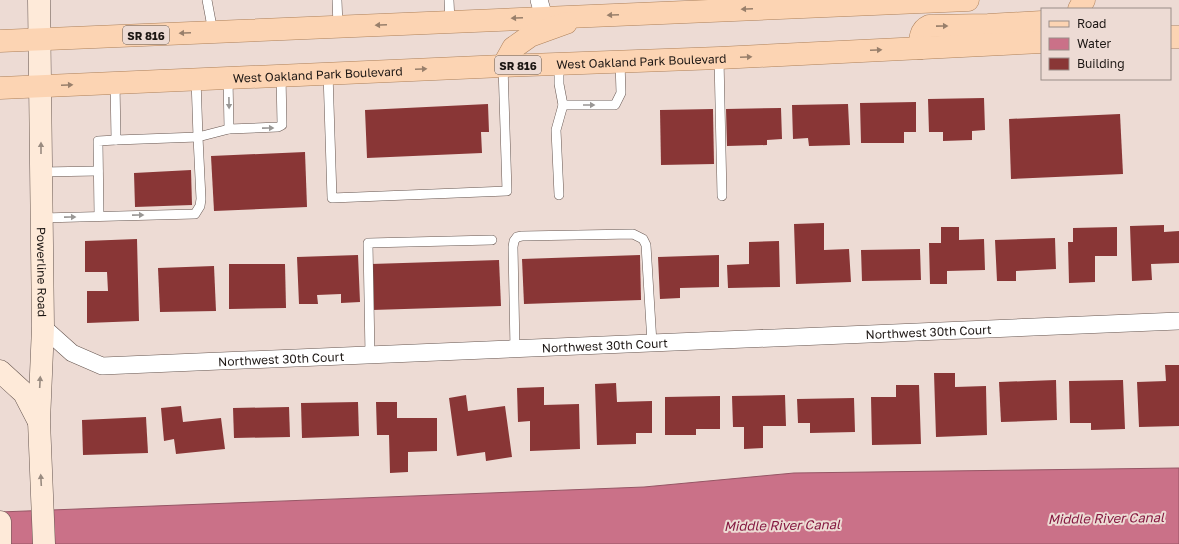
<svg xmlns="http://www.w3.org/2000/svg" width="1179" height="544" font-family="'Golos Text',sans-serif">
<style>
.water{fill:#ca7188;stroke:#965665}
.building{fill:#893636}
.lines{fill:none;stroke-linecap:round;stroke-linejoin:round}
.lane-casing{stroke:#665650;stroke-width:10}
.street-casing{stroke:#665650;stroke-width:18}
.secondary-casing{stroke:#665650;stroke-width:23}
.primary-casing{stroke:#ad805a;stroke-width:23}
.lane{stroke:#fff;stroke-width:9}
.street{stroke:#fff;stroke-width:17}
.secondary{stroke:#feead9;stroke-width:22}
.primary{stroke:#fcd4b3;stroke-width:22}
.oneway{fill:#987f6b}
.oneway2{fill:#999795}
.oneway3{fill:#998b80}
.labels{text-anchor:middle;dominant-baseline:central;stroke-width:4;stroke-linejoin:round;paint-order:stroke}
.shield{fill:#eddbd4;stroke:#5b524e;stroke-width:1}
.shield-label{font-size:11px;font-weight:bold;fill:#1d1714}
.street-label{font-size:12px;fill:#1d1714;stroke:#eddbd4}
.water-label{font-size:13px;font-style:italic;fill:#851941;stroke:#eddbd4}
</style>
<rect width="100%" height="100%" fill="#eddbd4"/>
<!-- water -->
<path class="water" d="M1179,468V544H0V512L644,487L794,473Z"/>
<!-- building -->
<g class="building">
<path d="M984,98L985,130L972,131V140L943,141V132H929L928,99Z"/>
<path d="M916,102V132H904V143H861L860,103Z"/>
<path d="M488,104L489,132H481L482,153L367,158L365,110Z"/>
<path d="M848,104L850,145L809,146L808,138L793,139L792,105Z"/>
<path d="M781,108L782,139L767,140V145L727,146L726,109Z"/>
<path d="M713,109L714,164L661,165L660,110Z"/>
<path d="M1120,114L1123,174L1011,179L1009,119Z"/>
<path d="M305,152L307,207L214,211L211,156Z"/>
<path d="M191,170L192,205L135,207L134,173Z"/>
<path d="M824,223V250L849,249L851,282L796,284L794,224Z"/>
<path d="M1164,225V232L1179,231V263L1151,264L1152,280L1132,281L1130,226Z"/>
<path d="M941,227H959V240L984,239L985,270L947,271V284H930L929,243H941Z"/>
<path d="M1117,227V256H1095V282L1069,283L1068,242H1073V228Z"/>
<path d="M1055,238L1056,269L1016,271V281H997L995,240Z"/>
<path d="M137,239L139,321L87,323V291H108L107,272H85V241Z"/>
<path d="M779,241L780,287L728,288L727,265L749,264V242Z"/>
<path d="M920,249L921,280L862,281L861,250Z"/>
<path d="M358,255L360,302L341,303V294L317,295L318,304H299L297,257Z"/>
<path d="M640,255L641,300L524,304L522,259Z"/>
<path d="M719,255V287L680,288V298L660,299L658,257Z"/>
<path d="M499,260L501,306L372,310L371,264Z"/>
<path d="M229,264H285L286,308L229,309Z"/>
<path d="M214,266L216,311L160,312L158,268Z"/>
<path d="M1165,365H1179V426L1139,427L1137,382L1166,381Z"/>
<path d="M934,373H955V387L986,386L987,435L936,437Z"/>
<path d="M1056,380L1057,420L1001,422L999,382Z"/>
<path d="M1123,380L1125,429L1091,430V423H1070L1069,381Z"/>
<path d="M616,383L617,402L652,401V433H636V444L597,445L595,384Z"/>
<path d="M896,385H919L921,444L872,445L871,397H896Z"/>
<path d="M544,387V405L579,404L580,449L530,451V421L518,422L517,388Z"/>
<path d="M466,395L468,411L505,406L512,457L486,461L485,452L457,456L449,398Z"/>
<path d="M785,395L786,426H763V448L744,449V427H733L732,396Z"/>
<path d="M720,396V429H696V435H665V397Z"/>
<path d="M854,398L855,432L810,433V423H798L797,399Z"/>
<path d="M358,402L359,436L302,438L301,403Z"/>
<path d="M376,402H397V418H437V451L408,452V472L390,473L389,435H377Z"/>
<path d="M181,406L183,422L221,418L225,449L176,454L174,439L164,441L161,408Z"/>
<path d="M289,407L290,437L234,438L233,408Z"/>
<path d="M146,417L148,453L83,455L82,420Z"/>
</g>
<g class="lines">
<defs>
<g id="lane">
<path d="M207,0L213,32"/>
<path d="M337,0L338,26"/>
<path d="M449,0L450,22"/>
<path d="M719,58L722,196"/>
<path d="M559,64V84L563,105H615L621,93L620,62"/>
<path d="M328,73L332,198L507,191L503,66"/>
<path d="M228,78L229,129"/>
<path d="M115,82L116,140L198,137L196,79"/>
<path d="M41,172L98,171"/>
<path d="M559,195L556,130L563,105"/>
<path d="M99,216L98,141L116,140"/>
<path d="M42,218L195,214L200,206L201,199L198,137L229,129L278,127L282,125L281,75"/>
<path d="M515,349L513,247L514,241L517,237L522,236L633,234L643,239L646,245L652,343"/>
<path d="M370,355L368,243L492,240"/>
</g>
<g id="street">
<path d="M539,0L544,17"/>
<path id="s1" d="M43,327L72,353L102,366L1179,321"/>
</g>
<g id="secondary">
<path id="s2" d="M39,0L43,327L39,421L44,544"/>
<path d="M0,371L24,393L38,420"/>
<path d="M0,522V544"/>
</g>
<g id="primary">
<path d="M1079,9L1084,0"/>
<path d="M1170,37H1179"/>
<path d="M0,41L968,0"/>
<path d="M920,48C920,39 920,30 929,26L988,25L1042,22"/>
<path d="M503,66L513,48L530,36L566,23"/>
<path id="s3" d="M0,88L503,66L719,58L1042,42"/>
</g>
</defs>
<!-- lane casing -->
<use href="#lane" class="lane-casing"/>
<!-- street casing -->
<use href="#street" class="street-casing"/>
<!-- secondary casing -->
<use href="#secondary" class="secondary-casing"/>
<!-- primary casing -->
<use href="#primary" class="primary-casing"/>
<!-- lane -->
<use href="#lane" class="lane"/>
<!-- street -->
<use href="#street" class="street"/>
<!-- secondary -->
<use href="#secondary" class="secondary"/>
<!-- primary -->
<use href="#primary" class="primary"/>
</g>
<!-- one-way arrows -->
<defs><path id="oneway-solid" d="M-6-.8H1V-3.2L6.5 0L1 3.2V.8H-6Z"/></defs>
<g class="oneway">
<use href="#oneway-solid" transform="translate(747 9) rotate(178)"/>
<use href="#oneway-solid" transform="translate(613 15) rotate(177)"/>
<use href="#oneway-solid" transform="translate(517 18) rotate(177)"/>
<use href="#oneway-solid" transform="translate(381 25) rotate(178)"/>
<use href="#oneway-solid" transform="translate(942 26) rotate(-1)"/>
<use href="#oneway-solid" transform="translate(185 33) rotate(178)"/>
<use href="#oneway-solid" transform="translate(876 50) rotate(-3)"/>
<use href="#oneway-solid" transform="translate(746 57) rotate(-3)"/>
<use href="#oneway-solid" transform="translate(421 69) rotate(-2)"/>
<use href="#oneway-solid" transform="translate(67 85) rotate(-2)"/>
</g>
<g class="oneway2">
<use href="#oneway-solid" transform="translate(229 103) rotate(89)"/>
<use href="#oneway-solid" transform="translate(589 105)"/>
<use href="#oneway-solid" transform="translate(268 128) rotate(-1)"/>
<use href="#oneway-solid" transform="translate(138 215) rotate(-1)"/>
<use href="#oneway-solid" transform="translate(70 217) rotate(-1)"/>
</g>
<g class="oneway3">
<use href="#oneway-solid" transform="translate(41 148) rotate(-90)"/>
<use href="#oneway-solid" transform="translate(40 382) rotate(-87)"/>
<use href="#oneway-solid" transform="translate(41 480) rotate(-93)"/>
</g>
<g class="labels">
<!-- shield labels -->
<g class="shield">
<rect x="123" y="26" width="46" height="18" rx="3"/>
<rect x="495" y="56" width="46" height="18" rx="3"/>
</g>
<g class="shield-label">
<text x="146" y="35">SR 816</text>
<text x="518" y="65">SR 816</text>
</g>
<!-- street labels -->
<g class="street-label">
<text stroke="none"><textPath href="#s3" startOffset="642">West Oakland Park Boulevard</textPath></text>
<text stroke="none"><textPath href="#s3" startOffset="318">West Oakland Park Boulevard</textPath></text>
<text stroke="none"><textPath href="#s2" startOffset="272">Powerline Road</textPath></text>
<text stroke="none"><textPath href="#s1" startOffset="899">Northwest 30th Court</textPath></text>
<text stroke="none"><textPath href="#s1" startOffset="575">Northwest 30th Court</textPath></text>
<text stroke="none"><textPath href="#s1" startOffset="251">Northwest 30th Court</textPath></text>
</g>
<!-- water labels -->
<g class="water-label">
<text transform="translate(1106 518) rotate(-1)">Middle River Canal</text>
<text transform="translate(782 525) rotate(-1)">Middle River Canal</text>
</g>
</g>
<!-- legend -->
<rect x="1041" y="8" width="130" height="72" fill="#eddbd4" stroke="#9a8d87"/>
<rect x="1049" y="21" width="20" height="6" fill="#fcd4b3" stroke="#9a8d87"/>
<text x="1077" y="28" font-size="12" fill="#1d1714">Road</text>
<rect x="1049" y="38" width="20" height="12" fill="#ca7188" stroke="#9a8d87"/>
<text x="1077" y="48" font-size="12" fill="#1d1714">Water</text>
<rect x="1049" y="58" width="20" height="12" fill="#893636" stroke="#9a8d87"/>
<text x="1077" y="68" font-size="12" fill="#1d1714">Building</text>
</svg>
